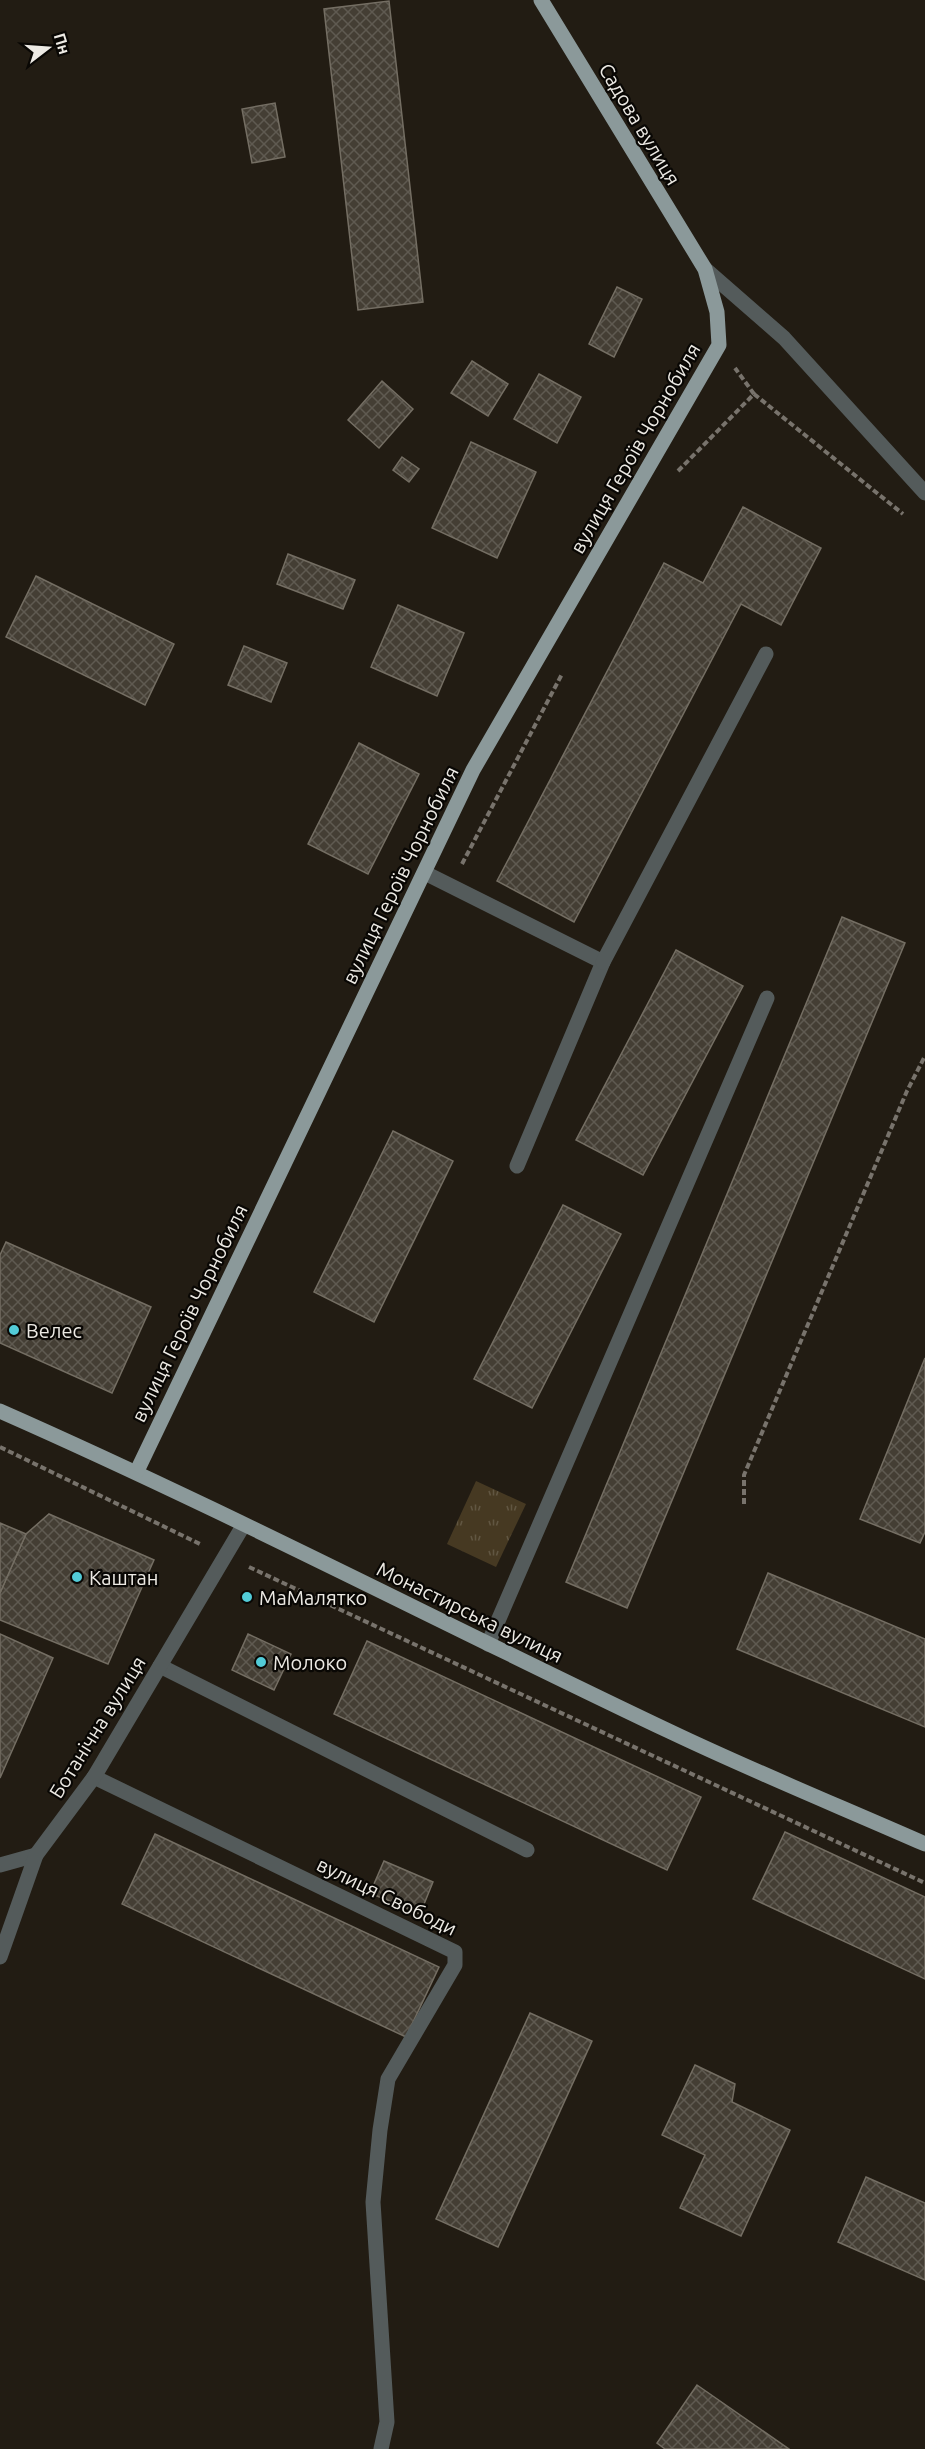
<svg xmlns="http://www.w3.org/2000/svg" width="925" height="2449" font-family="Ubuntu,sans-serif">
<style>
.park{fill:url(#park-tufts)}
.building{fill:url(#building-cross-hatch);stroke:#746e63;stroke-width:1.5}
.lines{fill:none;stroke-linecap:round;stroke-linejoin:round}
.path{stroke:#78736c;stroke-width:4;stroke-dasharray:6 3;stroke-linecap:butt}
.minor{stroke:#545b5b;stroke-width:15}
.major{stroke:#8b999a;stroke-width:15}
.poi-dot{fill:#52cbd7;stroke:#090704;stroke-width:2}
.labels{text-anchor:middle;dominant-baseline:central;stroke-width:4.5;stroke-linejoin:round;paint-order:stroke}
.street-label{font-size:20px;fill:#edeae4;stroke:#090704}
.poi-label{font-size:20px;fill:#edeae4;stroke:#090704;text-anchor:start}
</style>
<defs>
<pattern id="park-tufts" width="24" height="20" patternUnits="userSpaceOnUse" patternTransform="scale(1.5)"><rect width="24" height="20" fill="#463922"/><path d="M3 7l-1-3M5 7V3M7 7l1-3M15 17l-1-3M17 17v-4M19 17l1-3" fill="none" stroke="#615642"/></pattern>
<pattern id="building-cross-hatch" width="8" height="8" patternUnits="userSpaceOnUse" patternTransform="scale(1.5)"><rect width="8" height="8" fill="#443e34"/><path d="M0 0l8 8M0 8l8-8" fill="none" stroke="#5f5a51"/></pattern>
</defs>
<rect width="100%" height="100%" fill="#221c13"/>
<!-- park -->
<path class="park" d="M476,1481L526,1504L496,1567L447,1544Z"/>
<!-- building -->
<g class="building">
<path d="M389,1L423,302L358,310L324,9Z"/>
<path d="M275,103L285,157L252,163L242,109Z"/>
<path d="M617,287L642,299L614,357L589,344Z"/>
<path d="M472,361L508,384L488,416L451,393Z"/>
<path d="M539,374L581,397L557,443L514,419Z"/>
<path d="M382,381L413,409L379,448L348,420Z"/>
<path d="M471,442L536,472L497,558L432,528Z"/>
<path d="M402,457L419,469L409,482L393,470Z"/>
<path d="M743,507L821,548L781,625L741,604L574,922L497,881L664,563L703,583Z"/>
<path d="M288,554L355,580L343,609L277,584Z"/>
<path d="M36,576L174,644L145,705L6,637Z"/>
<path d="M398,605L464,633L437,696L371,667Z"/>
<path d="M244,646L287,663L271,702L228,685Z"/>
<path d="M359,743L419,774L368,874L308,844Z"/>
<path d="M842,917L905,943L627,1608L566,1582Z"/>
<path d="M676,950L743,986L643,1175L576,1140Z"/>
<path d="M393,1131L453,1161L374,1322L314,1292Z"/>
<path d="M563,1205L621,1234L532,1408L474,1379Z"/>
<path d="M6,1242L151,1307L112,1393L0,1343V1255Z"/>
<path d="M925,1358V1532L920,1543L860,1519Z"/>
<path d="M49,1514L154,1560L108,1664L0,1620V1593L26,1534Z"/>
<path d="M0,1523L26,1534L0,1593Z"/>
<path d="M768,1573L925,1639V1727L737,1649Z"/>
<path d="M0,1634L53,1658L0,1778Z"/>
<path d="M248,1634L291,1654L274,1690L232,1670Z"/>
<path d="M367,1641L701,1797L667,1870L334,1714Z"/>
<path d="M785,1832L925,1897V1979L753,1899Z"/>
<path d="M155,1834L439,1967L406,2037L122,1904Z"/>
<path d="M384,1861L433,1882L420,1914L370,1893Z"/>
<path d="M530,2013L592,2041L498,2247L436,2219Z"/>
<path d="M695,2065L735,2084L732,2102L790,2130L741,2236L680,2208L705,2155L662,2135Z"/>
<path d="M866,2177L925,2203V2280L838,2242Z"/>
<path d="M697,2385L789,2449H665L657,2443Z"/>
</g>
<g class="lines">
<!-- path -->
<g class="path">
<path d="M754,394L903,514"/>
<path d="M678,471L754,394L735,368"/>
<path d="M462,864L562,674"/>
<path d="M0,1447L202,1545"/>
<path d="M744,1504V1475L907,1091L925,1056"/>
<path d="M249,1567L925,1883"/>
</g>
<!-- minor -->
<g class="minor">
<path d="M705,269L784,338L925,493"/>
<path d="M425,873L603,962L517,1166"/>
<path d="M603,962L766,654"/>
<path d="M488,1644L767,998"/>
<path d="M160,1666L527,1850"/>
<path d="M94,1777L455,1952V1965L388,2079L380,2130L373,2202L387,2422L381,2449"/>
<path d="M0,1865L36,1855"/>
<path d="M0,1957L36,1855L94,1777L243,1526"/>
</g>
<!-- major -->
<g class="major">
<path d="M0,1411C227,1511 447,1626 671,1732C755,1772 841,1807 925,1844"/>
<path d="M137,1471L473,770L719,345L717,312L705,269L541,0"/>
</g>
</g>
<!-- markers -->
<g class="poi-dot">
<circle cx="14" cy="1330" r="6"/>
<circle cx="77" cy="1577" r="6"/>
<circle cx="247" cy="1597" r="6"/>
<circle cx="261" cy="1662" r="6"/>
</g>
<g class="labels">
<!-- street labels -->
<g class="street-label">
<text transform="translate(640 124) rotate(59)">Садова вулиця</text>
<text transform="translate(635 448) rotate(-60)">вулиця Героїв Чорнобиля</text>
<text transform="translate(400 875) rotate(-64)">вулиця Героїв Чорнобиля</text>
<text transform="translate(189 1313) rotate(-64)">вулиця Героїв Чорнобиля</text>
<text transform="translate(470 1612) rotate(26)">Монастирська вулиця</text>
<text transform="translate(97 1727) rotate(-58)">Ботанічна вулиця</text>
<text transform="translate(387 1896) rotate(26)">вулиця Свободи</text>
</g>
<!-- poi labels -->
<g class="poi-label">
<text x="26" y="1330">Велес</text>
<text x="89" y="1577">Каштан</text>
<text x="259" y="1597">МаМалятко</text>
<text x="273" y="1662">Молоко</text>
</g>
</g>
<!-- north arrow -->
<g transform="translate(48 48) rotate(73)" stroke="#090704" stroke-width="4.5" paint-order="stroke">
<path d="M0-4.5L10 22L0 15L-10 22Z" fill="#edeae4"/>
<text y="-9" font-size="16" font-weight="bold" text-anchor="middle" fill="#edeae4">Пн</text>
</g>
</svg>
